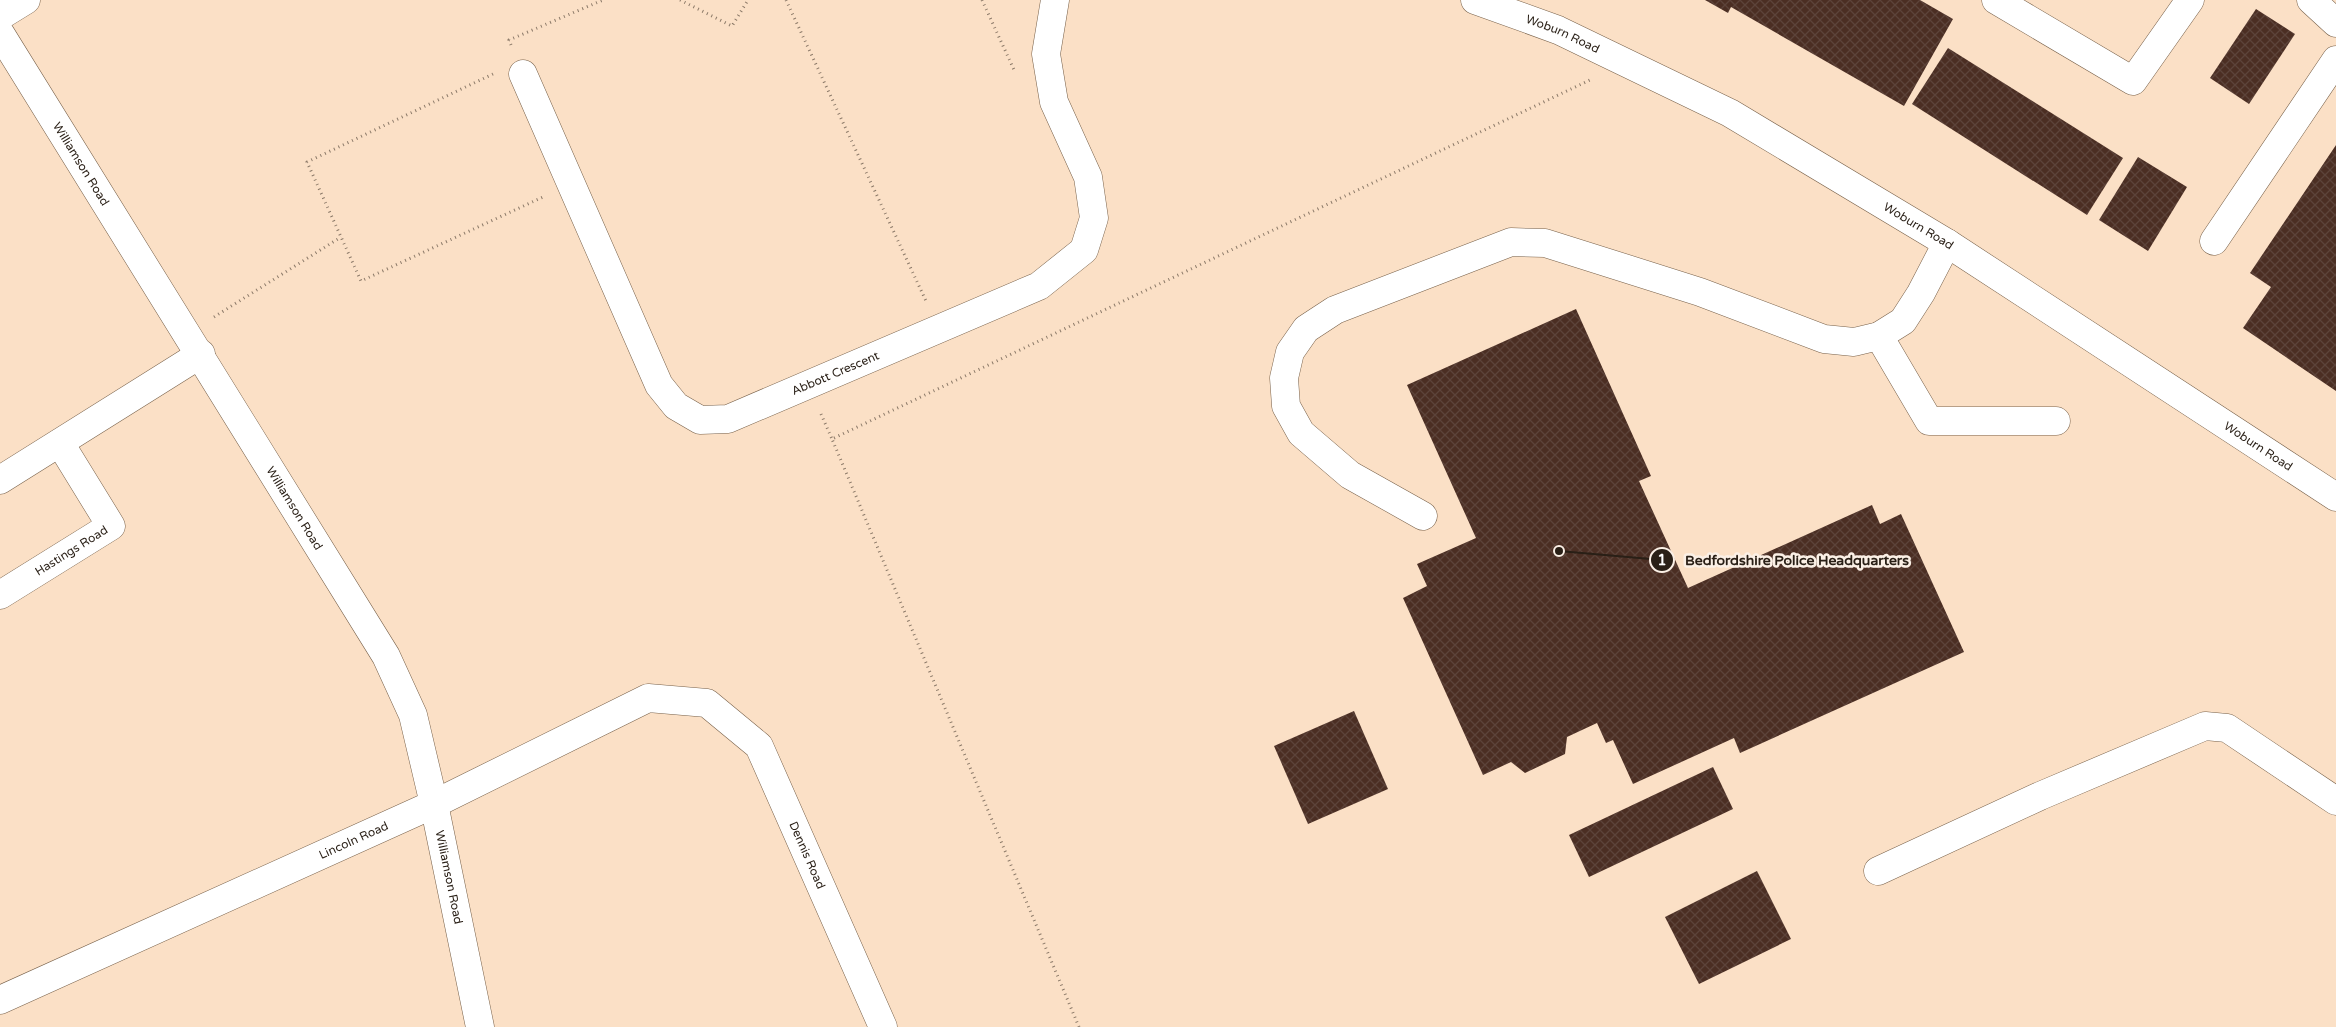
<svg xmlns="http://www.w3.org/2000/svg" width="2336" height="1027" font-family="'Varela Round',sans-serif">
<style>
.building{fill:url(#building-cross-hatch)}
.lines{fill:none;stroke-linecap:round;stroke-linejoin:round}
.minor-casing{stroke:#78614a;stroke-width:29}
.major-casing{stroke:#78614a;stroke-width:29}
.path{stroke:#8c7a69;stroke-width:3;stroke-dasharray:1 4;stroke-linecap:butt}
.minor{stroke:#fff;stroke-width:28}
.major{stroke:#fff;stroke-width:28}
.labels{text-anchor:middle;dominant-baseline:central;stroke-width:5;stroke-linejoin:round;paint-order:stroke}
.street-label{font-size:12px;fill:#291f16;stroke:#fbf0e6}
.leader{fill:none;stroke:#291f16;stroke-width:2}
.callout-dot{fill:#291f16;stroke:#fbf0e6;stroke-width:2}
.mark-label{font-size:15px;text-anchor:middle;font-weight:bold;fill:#fff}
.callout-label{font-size:14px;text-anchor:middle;font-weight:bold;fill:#291f16;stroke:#fbf0e6;stroke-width:5;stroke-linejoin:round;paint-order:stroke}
</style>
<defs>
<pattern id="building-cross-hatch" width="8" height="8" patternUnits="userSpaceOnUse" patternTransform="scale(1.25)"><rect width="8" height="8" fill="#4b2e23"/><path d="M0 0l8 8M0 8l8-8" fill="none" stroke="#5c433a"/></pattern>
</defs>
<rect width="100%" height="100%" fill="#fbe0c6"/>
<!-- building -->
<g class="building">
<path d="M1705,0H1920L1953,19L1904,106L1731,7L1728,13Z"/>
<path d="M2256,9L2295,34L2249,104L2210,78Z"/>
<path d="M1948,48L2123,158L2087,215L1912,104Z"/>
<path d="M2336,145V391L2243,328L2271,287L2250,273Z"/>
<path d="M2138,157L2187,187L2148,251L2099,220Z"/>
<path d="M1576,309L1651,476L1639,481L1688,588L1872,505L1880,524L1901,514L1964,652L1740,753L1734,738L1633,784L1613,740L1606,743L1597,723L1567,737L1565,754L1525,773L1511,762L1483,775L1403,598L1427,586L1417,564L1476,538L1407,385Z"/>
<path d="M1354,711L1388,789L1308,824L1274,746Z"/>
<path d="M1713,767L1733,809L1589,877L1569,835Z"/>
<path d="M1757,871L1791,939L1699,984L1665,917Z"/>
</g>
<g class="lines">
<defs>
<g id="minor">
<path d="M1996,0L2133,81L2190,0"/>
<path d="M2311,0L2336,23"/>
<path d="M0,16L26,0"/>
<path id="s1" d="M0,33L386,656L413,715L434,804L480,1027"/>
<path id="s2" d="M523,74L659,385L676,406L700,420L728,419L1039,286L1084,250L1094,218L1088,177L1054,102L1046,54L1055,0"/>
<path d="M2214,241L2336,60"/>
<path d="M1879,336L1929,421H2056"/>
<path d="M0,480L201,354"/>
<path d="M1423,516L1350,475L1301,433L1286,406L1284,378L1290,352L1306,329L1335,310L1511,242L1545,243L1700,292L1824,339L1854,342L1879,336L1903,321L1921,293L1947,243"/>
<path id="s3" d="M0,595L111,526L60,443"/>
<path d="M1878,871L2040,796L2205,726L2227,728L2336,801"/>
<path id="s4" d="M0,1000L434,804L648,698L707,703L759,746L883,1027"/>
</g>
<g id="major">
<path id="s5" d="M1475,0L1558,30L1730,113L1947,243L2336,497"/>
</g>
</defs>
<!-- minor casing -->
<use href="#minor" class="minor-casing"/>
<!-- major casing -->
<use href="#major" class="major-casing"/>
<!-- path -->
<g class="path">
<path d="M680,0L732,26L748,0"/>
<path d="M786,0L926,301"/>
<path d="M982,0L1015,72"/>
<path d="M511,45L509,40L603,0"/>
<path d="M493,74L307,162L361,281L543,197"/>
<path d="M214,317L341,237"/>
<path d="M821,414L832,439"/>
<path d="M1079,1027L832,439L1590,80"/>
</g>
<!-- minor -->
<use href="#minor" class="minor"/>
<!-- major -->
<use href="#major" class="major"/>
</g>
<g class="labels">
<!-- street labels -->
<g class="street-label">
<text stroke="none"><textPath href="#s5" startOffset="94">Woburn Road</textPath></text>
<text stroke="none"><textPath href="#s1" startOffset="154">Williamson Road</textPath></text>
<text stroke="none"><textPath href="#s5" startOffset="499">Woburn Road</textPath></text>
<text stroke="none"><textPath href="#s2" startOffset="539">Abbott Crescent</textPath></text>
<text stroke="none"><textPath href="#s5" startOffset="904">Woburn Road</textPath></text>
<text stroke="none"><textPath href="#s1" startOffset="559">Williamson Road</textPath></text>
<text stroke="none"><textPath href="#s3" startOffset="84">Hastings Road</textPath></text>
<text stroke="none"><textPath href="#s4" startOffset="388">Lincoln Road</textPath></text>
<text stroke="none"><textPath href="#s4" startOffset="961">Dennis Road</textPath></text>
<text stroke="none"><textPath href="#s1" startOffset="964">Williamson Road</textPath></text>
</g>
</g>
<!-- callouts -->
<path class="leader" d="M1559 551L1662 560"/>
<g class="callout-dot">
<circle cx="1559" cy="551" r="5"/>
<circle cx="1662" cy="560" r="12"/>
</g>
<g class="mark-label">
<text x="1662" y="565">1</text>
</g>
<g class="callout-label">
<text x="1797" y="565">Bedfordshire Police Headquarters</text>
</g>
</svg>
